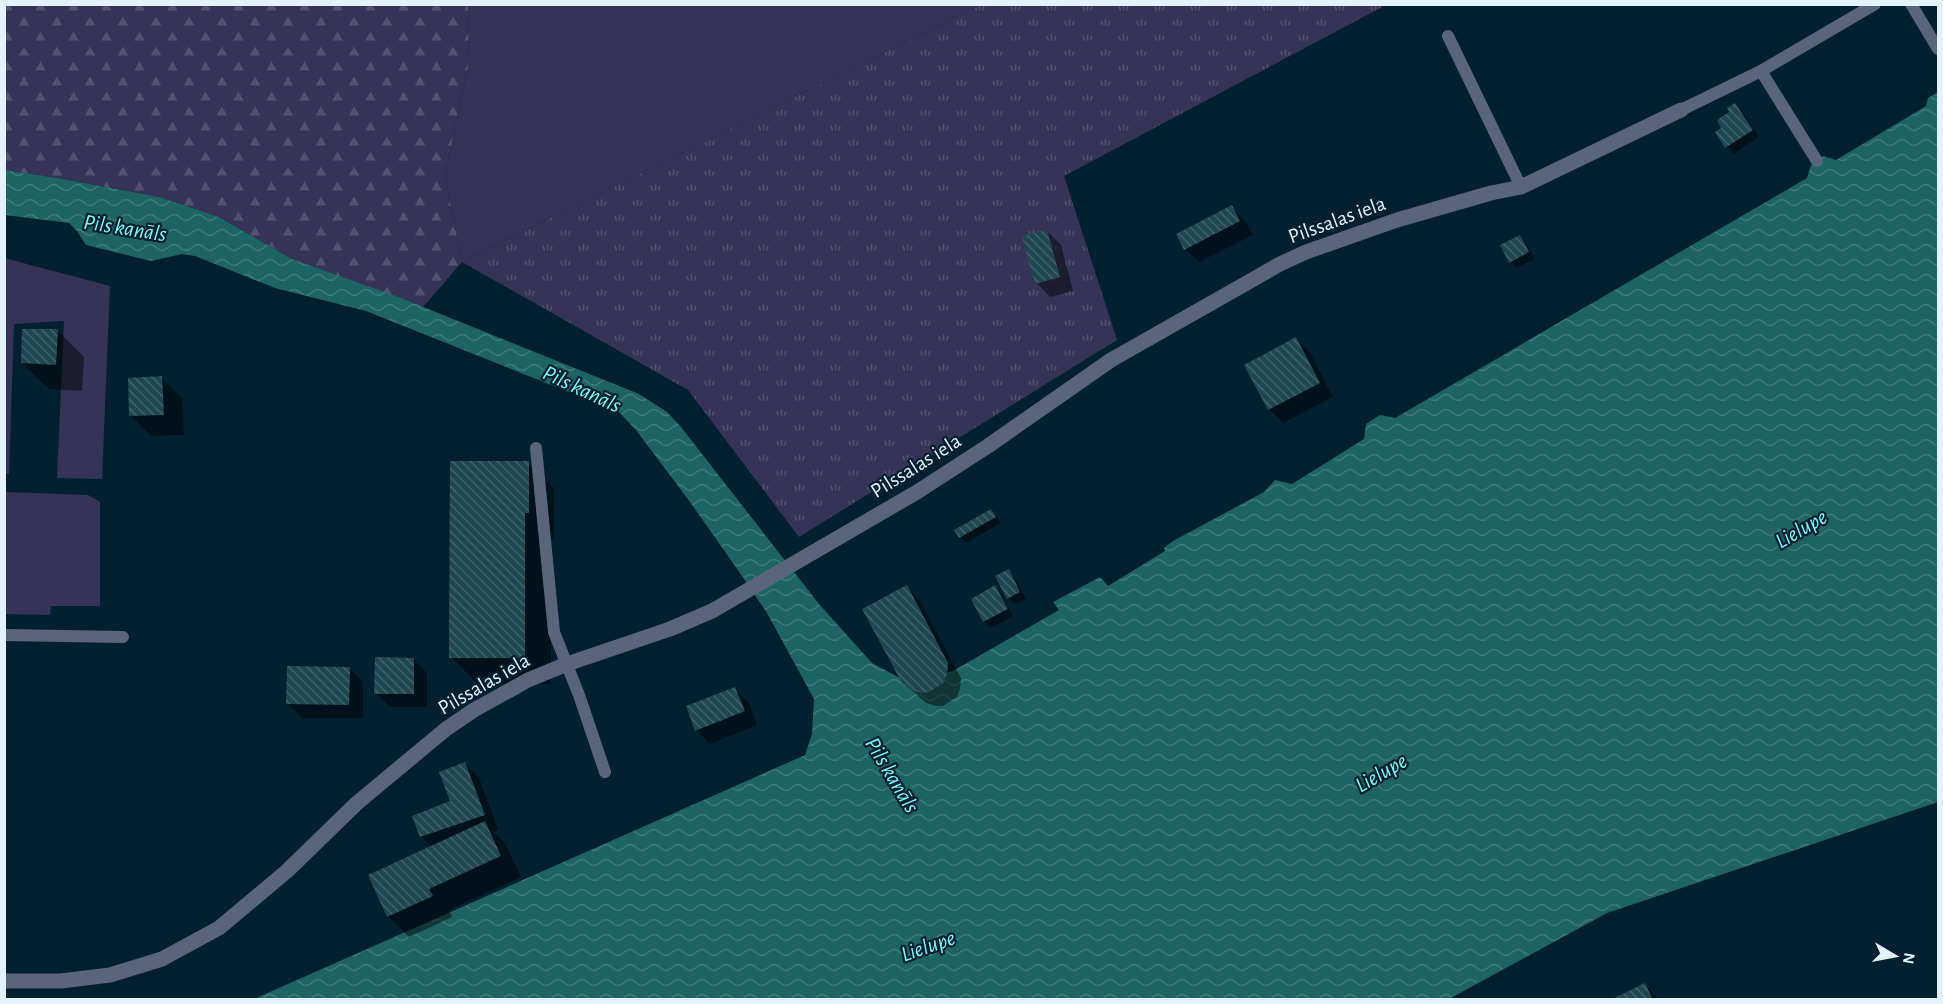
<svg xmlns="http://www.w3.org/2000/svg" width="1943" height="1004" font-family="'Alegreya Sans',sans-serif">
<style>
.grass{fill:#353358}
.forest{fill:url(#forest-firs)}
.park{fill:url(#park-tufts)}
.water{fill:url(#water-waves)}
.shadow{fill:#0007}
.building{fill:url(#building-back-hatch)}
.lines{fill:none;stroke-linecap:round;stroke-linejoin:round}
.lane{stroke:#59657b;stroke-width:12}
.street{stroke:#59657b;stroke-width:15}
.labels{text-anchor:middle;dominant-baseline:central;stroke-width:4.5;stroke-linejoin:round;paint-order:stroke}
.street-label{font-size:21px;fill:#e2f2fe;stroke:#032031}
.water-label{font-size:22px;font-style:italic;fill:#7cfdf8;stroke:#032031}
</style>
<defs>
<pattern id="forest-firs" width="22" height="20" patternUnits="userSpaceOnUse" patternTransform="scale(1.5)"><rect width="22" height="20" fill="#353358"/><path d="M5 1l3.5 6h-7zM16 11l3.5 6h-7z" fill="#525171"/></pattern>
<pattern id="park-tufts" width="24" height="20" patternUnits="userSpaceOnUse" patternTransform="scale(1.5)"><rect width="24" height="20" fill="#353358"/><path d="M3 7l-1-3M5 7V3M7 7l1-3M15 17l-1-3M17 17v-4M19 17l1-3" fill="none" stroke="#525171"/></pattern>
<pattern id="water-waves" width="16" height="10" patternUnits="userSpaceOnUse" patternTransform="scale(1.5)"><rect width="16" height="10" fill="#1e6462"/><path d="M0 5q4-4 8 0t8 0" fill="none" stroke="#3e7b7a"/></pattern>
<pattern id="building-back-hatch" width="6" height="6" patternUnits="userSpaceOnUse" patternTransform="scale(1.5)"><rect width="6" height="6" fill="#204851"/><path d="M-1 5l2 2M0 0l6 6M5-1l2 2" fill="none" stroke="#40636b"/></pattern>
</defs>
<rect width="100%" height="100%" fill="#032031"/>
<!-- grass -->
<g class="grass">
<path d="M468,5H980L462,262L445,175L469,62Z"/>
<path d="M4,258L110,286L102,479L57,478L64,321L14,324L9,474L5,473Z"/>
<path d="M5,492L88,495L100,502V606H51L50,615L5,614Z"/>
</g>
<!-- forest -->
<path class="forest" d="M5,5H468L469,62L445,175L462,262L423,307L292,259L219,217L160,197L57,178L5,170Z"/>
<!-- park -->
<path class="park" d="M980,5H1386L1064,176L1117,340L799,537L688,390L462,262Z"/>
<!-- water -->
<path class="water" d="M1938,92V802L1607,913L1449,999H254L805,755L812,734L814,699L767,613L740,573L690,502L636,430L619,412L366,311L275,288L195,256L182,254L151,261L86,245L77,231L69,223L5,215V170L57,178L160,197L219,217L292,259L401,298L639,394L667,412L681,427L819,604L872,663L898,677H930L953,671L1059,610L1053,602L1100,577L1108,586L1165,551L1164,548L1173,541L1264,492L1275,480L1292,484L1364,439L1366,424L1380,415L1395,418L1807,178L1811,165L1823,156L1836,160L1926,106L1928,98Z"/>
<!-- shadow -->
<g class="shadow">
<path d="M1735,104L1742,111L1759,137L1733,154L1717,132L1724,128Z"/>
<path d="M1232,207L1245,221L1253,235L1199,262L1185,249Z"/>
<path d="M1047,231L1061,245L1073,291L1050,297L1037,283Z"/>
<path d="M1520,237L1526,243L1534,259L1517,268L1510,262Z"/>
<path d="M58,331L84,357L82,391L49,389L22,363Z"/>
<path d="M1296,339L1310,353L1333,397L1283,423L1269,409Z"/>
<path d="M162,378L182,398L184,435L151,436L131,416Z"/>
<path d="M528,463L554,489V539H551V684H478L451,657Z"/>
<path d="M991,511L1001,523L966,543L960,537Z"/>
<path d="M1008,571L1015,578L1026,599L1015,604L1008,598Z"/>
<path d="M907,587L920,601L961,678L960,689L957,697L943,706H936L926,703L903,682Z"/>
<path d="M995,587L1001,594L1013,616L991,628L984,621L973,599Z"/>
<path d="M413,659L427,673V707H390L376,693Z"/>
<path d="M349,668L363,682V718H302L288,704Z"/>
<path d="M735,689L749,703L757,725L710,744L697,730Z"/>
<path d="M465,764L479,778L498,829L493,831L505,843L521,877L449,910L452,917L409,937L388,916L432,847L422,837L414,816L452,802Z"/>
<path d="M1645,985L1659,1000H1614Z"/>
</g>
<!-- building -->
<g class="building">
<path d="M1735,103L1753,130L1725,148L1715,132L1721,128L1717,120L1729,112L1727,108Z"/>
<path d="M1232,205L1240,221L1184,250L1176,234Z"/>
<path d="M1047,230L1060,277L1035,284L1022,236Z"/>
<path d="M1520,235L1529,252L1509,263L1500,245Z"/>
<path d="M22,329H58L56,365L21,363Z"/>
<path d="M1296,337L1320,383L1268,410L1244,365Z"/>
<path d="M162,376L164,415L129,416L128,378Z"/>
<path d="M450,461H529V513H525V658H449Z"/>
<path d="M991,509L996,517L959,538L954,530Z"/>
<path d="M1009,569L1020,592L1007,599L995,576Z"/>
<path d="M907,585L948,663L947,674L943,683L929,692L921,693L911,690L902,683L862,609Z"/>
<path d="M995,585L1008,609L983,622L971,599Z"/>
<path d="M375,657L414,658V694H374Z"/>
<path d="M287,666L350,667L349,705L286,704Z"/>
<path d="M735,687L745,711L695,731L686,706Z"/>
<path d="M465,762L485,815L420,837L412,816L450,801L439,772Z"/>
<path d="M485,821L501,856L429,889L433,896L387,917L368,875Z"/>
<path d="M1645,983L1653,1000H1610Z"/>
</g>
<g class="lines">
<!-- lane -->
<g class="lane">
<path d="M1911,4L1938,49"/>
<path d="M1448,36L1521,187"/>
<path d="M1761,71L1817,161"/>
<path d="M1681,110L1761,71L1875,4"/>
<path d="M536,448L554,632L579,695L605,772"/>
<path d="M4,635L123,637"/>
</g>
<!-- street -->
<path class="street" d="M4,981H61L110,975L162,959L219,928L287,871L357,803L446,729L474,710L528,680L567,664L670,629L712,611L917,492L988,446L1111,360L1280,264L1306,252L1397,220L1491,193L1521,187L1681,110"/>
</g>
<g class="labels">
<!-- street labels -->
<g class="street-label">
<text transform="translate(1337 220) rotate(-20)">Pilssalas iela</text>
<text transform="translate(916 466) rotate(-32)">Pilssalas iela</text>
<text transform="translate(484 684) rotate(-30)">Pilssalas iela</text>
</g>
<!-- water labels -->
<g class="water-label">
<text transform="translate(125 228) rotate(9)">Pils kanāls</text>
<text transform="translate(582 389) rotate(25)">Pils kanāls</text>
<text transform="translate(1801 529) rotate(-30)">Lielupe</text>
<text transform="translate(1381 773) rotate(-30)">Lielupe</text>
<text transform="translate(892 775) rotate(59)">Pils kanāls</text>
<text transform="translate(928 946) rotate(-19)">Lielupe</text>
</g>
</g>
<!-- border -->
<rect width="1943" height="1004" fill="none" stroke="#e2f2fe" stroke-width="12"/>
<!-- north arrow -->
<g transform="translate(1895 956) rotate(100)" stroke="#032031" stroke-width="4.5" paint-order="stroke">
<path d="M0-4.5L10 22L0 15L-10 22Z" fill="#e2f2fe"/>
<text y="-9" font-size="16" font-weight="bold" text-anchor="middle" fill="#e2f2fe">N</text>
</g>
</svg>
